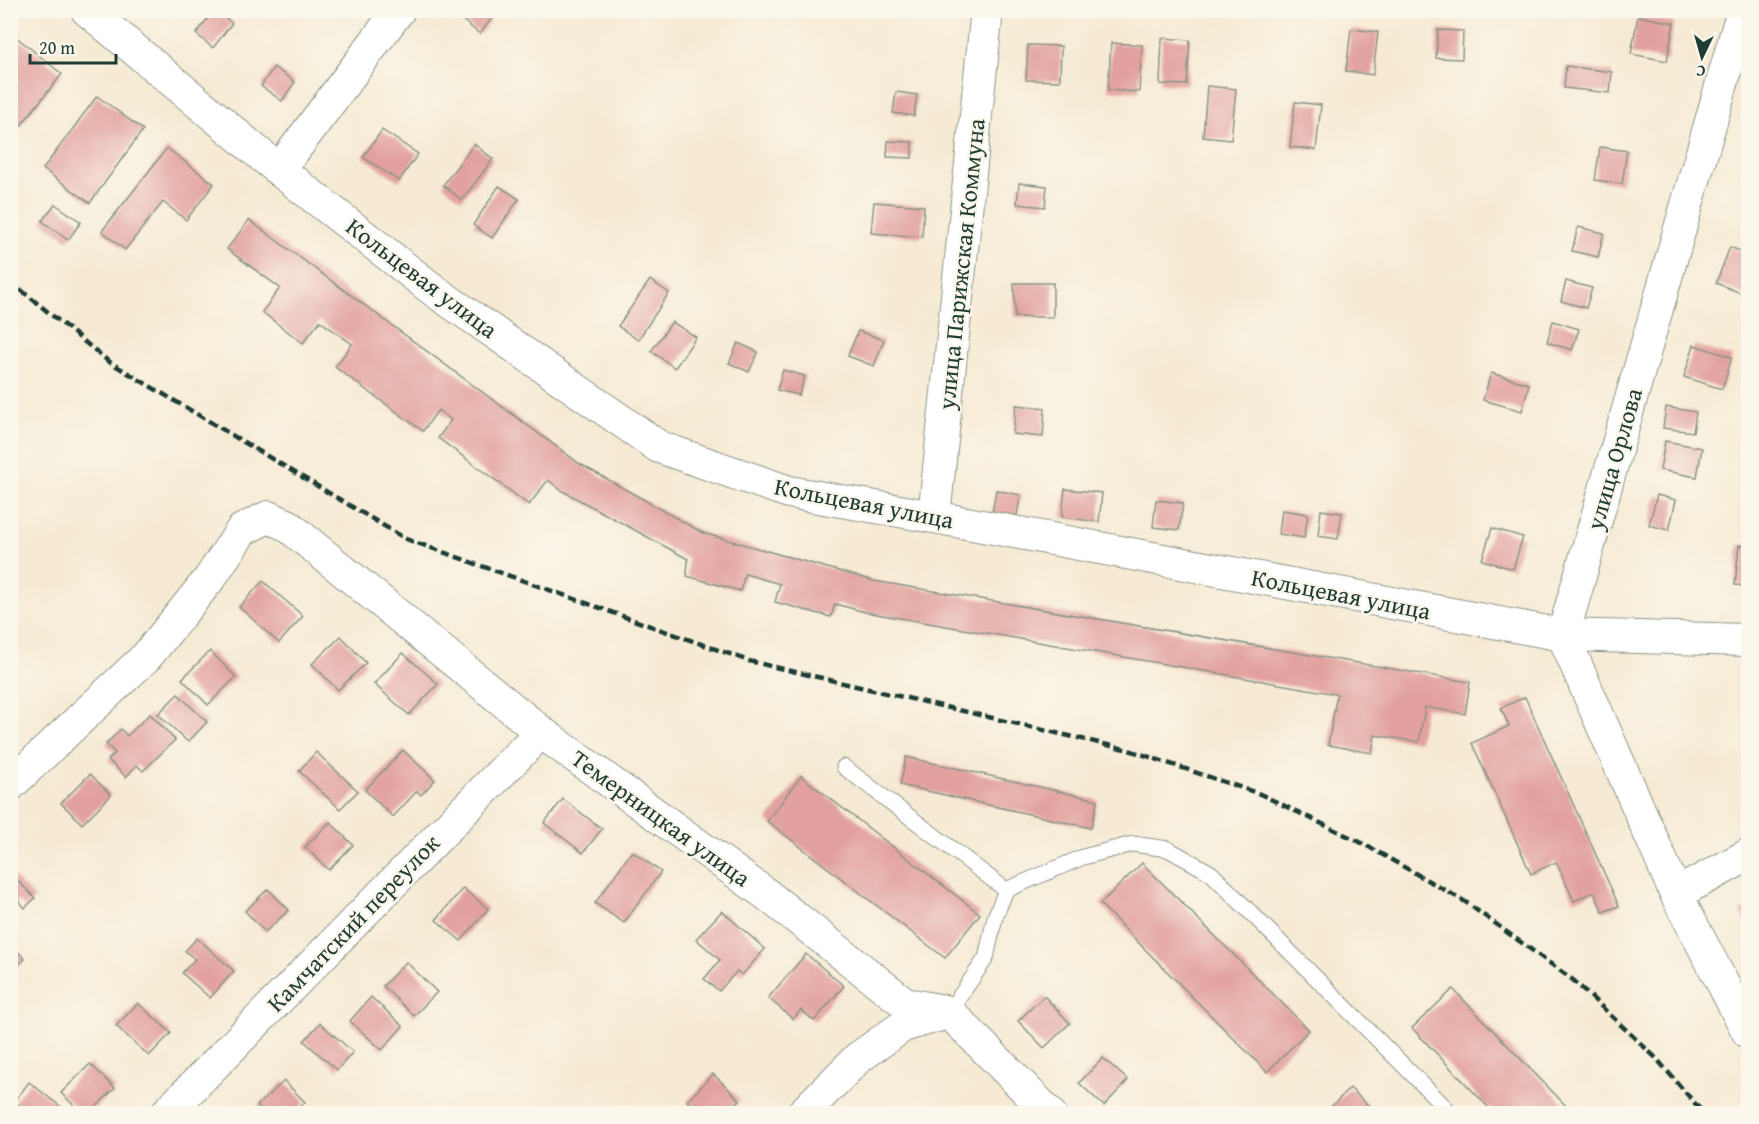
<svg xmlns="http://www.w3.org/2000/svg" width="1759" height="1124" font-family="'Gentium Book Plus',serif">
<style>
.building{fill:#e2a19f}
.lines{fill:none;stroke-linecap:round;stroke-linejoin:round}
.service-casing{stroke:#8a9484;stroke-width:17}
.minor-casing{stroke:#8a9484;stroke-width:34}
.service{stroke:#fff;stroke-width:15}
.minor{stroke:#fff;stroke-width:32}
.rail{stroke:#1f3d34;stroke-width:4.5;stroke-dasharray:9 4.5;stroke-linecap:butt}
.labels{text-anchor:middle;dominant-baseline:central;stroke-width:5;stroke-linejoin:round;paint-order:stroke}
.street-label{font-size:24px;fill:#1f3d34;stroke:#fbf7ec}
</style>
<rect width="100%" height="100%" fill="#fbf7ec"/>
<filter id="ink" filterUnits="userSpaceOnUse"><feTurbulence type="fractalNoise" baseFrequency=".0167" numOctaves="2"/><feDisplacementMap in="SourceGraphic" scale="12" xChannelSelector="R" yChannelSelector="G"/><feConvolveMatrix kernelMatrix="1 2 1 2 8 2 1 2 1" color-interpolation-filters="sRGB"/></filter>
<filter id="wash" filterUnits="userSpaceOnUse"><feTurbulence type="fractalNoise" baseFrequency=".008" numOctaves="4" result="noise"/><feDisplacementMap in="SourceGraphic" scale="24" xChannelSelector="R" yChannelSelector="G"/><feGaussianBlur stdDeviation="1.35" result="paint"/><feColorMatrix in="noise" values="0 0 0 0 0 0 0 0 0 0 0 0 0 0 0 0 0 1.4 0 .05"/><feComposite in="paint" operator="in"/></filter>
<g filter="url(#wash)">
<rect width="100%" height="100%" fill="#f6ead4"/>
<g id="blocks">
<!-- building -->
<g class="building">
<path d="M214,10H216L232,23L213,48L196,34Z"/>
<path d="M460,10H498L480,34L456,15Z"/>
<path d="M1638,16L1674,23L1667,61L1631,54Z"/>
<path d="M1351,29L1378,32L1373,75L1346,71Z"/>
<path d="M1438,30L1463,31L1462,59L1436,58Z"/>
<path d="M15,36L62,74L10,139V41Z"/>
<path d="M1162,38L1190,40L1187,85L1160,84Z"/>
<path d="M1111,43L1142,45L1139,92L1108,90Z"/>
<path d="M1028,45L1061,46L1060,81L1026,80Z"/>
<path d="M1566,66L1612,72L1610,93L1564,88Z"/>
<path d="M274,67L295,82L282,101L261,86Z"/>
<path d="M1207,86L1236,89L1231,140L1203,137Z"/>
<path d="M896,92L917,95L914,116L893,113Z"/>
<path d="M97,96L143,130L90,203L43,169Z"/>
<path d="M1295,102L1321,105L1316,150L1290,147Z"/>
<path d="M382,130L418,154L399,181L363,157Z"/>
<path d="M888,141L912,142V158L887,157Z"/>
<path d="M474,144L493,159L462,200L443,185Z"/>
<path d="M1600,147L1627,151L1622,184L1595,180Z"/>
<path d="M167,148L214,184L186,220L163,202L125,250L102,231Z"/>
<path d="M1019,183L1047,186L1045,207L1017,204Z"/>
<path d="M499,186L519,199L492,238L473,225Z"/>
<path d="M874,202L924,206L922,237L871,233Z"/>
<path d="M55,204L81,222L68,240L42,221Z"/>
<path d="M249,220L580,464L703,533L874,581L1470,682L1465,714L1425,707L1419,742L1375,735L1372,753L1328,745L1337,694L865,612L835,604L831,617L775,602L780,584L745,574L740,591L687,576L688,559L561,490L548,480L529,505L438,438L451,420L438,410L423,431L335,367L352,344L320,321L303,343L262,312L280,288L227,249Z"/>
<path d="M1578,227L1604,233L1598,257L1572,251Z"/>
<path d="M1730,247L1748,254V296L1716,283Z"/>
<path d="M650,280L669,293L638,340L618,326Z"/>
<path d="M1566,281L1592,288L1586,308L1561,301Z"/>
<path d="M1014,283H1053V317H1015Z"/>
<path d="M1553,321L1579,329L1572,350L1547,342Z"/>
<path d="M672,322L696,337L675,368L651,351Z"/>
<path d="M858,331L884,340L874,366L848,356Z"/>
<path d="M738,343L758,352L749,372L729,363Z"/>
<path d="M1694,345L1732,357L1722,389L1684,377Z"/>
<path d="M783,370L805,376L799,395L777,390Z"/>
<path d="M1491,373L1529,384L1522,411L1483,400Z"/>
<path d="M1016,405L1045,408L1043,437L1013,434Z"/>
<path d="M1666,407L1696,412L1693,432L1663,428Z"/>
<path d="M1665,441L1702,448L1697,477L1660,470Z"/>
<path d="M1065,489L1102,493L1099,522L1062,517Z"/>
<path d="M996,490L1021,495L1016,519L992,514Z"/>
<path d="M1657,495L1676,500L1669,530L1649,525Z"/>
<path d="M1156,500L1183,503L1179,530L1153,527Z"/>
<path d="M1282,510L1308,514L1304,538L1279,534Z"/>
<path d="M1321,510L1342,513L1338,539L1318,536Z"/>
<path d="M1492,528L1523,537L1513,569L1482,560Z"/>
<path d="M1739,545L1748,546V586L1735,585Z"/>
<path d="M263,581L303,616L279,643L239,607Z"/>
<path d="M341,636L366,663L338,690L312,664Z"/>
<path d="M210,651L236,677L208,705L182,679Z"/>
<path d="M403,653L438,684L409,715L374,684Z"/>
<path d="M178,694L207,722L188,742L158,714Z"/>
<path d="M1525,697L1619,906L1603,912L1594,892L1574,901L1556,862L1531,874L1472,743L1509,726L1501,708Z"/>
<path d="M150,714L175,740L143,771L137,765L126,777L108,760L115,753L106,744L121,729L127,736Z"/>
<path d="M403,750L435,780L421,795L417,791L393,817L365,790Z"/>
<path d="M316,752L358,791L340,809L299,771Z"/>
<path d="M906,757L1098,800L1091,828L900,785Z"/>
<path d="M90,774L111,795L82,824L61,803Z"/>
<path d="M801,776L980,914L945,958L767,821Z"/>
<path d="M563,799L602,829L583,853L544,823Z"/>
<path d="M330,822L353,845L329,870L305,847Z"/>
<path d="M632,851L661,872L624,923L595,903Z"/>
<path d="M1142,863L1309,1030L1267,1072L1100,904Z"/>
<path d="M10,873L35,898L25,908L19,901L10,910Z"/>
<path d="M463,888L488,909L461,941L436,920Z"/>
<path d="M268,889L289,910L265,932L245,911Z"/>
<path d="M1748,907V924L1741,912Z"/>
<path d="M722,911L765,949L742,975L737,971L719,991L704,979L720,960L696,939Z"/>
<path d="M197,938L234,971L210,998L182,973L195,959L185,951Z"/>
<path d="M10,943L25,959L10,973Z"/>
<path d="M806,954L844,986L814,1021L801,1010L793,1019L768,998Z"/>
<path d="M406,962L437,992L414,1016L383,986Z"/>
<path d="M1453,989L1573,1113H1494L1412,1028Z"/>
<path d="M1044,996L1070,1023L1044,1048L1018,1021Z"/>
<path d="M371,997L403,1026L382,1050L350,1021Z"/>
<path d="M138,1003L171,1033L149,1056L116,1026Z"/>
<path d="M320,1023L353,1052L337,1070L304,1041Z"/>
<path d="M1103,1058L1128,1080L1104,1106L1079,1083Z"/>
<path d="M90,1064L115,1088L90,1113H82L61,1093Z"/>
<path d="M713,1074L740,1100L727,1113H700L687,1101Z"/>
<path d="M284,1081L305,1102L294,1113H265L257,1106Z"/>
<path d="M29,1082L60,1106L54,1113H29L14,1102Z"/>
<path d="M1350,1088L1376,1113H1325Z"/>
</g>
</g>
</g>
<g filter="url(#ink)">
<use href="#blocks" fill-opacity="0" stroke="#8a9484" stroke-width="1.5"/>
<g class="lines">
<defs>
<g id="service">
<path d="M844,767L1006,890L995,917L986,958L949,1012"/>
<path d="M1006,890L1083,857L1133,844L1168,849L1211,873L1452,1114"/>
</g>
<g id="minor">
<path d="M87,10L279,170L436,292L659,447L789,492L934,517L1563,635L1748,640"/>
<path d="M1743,10L1563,635L1676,894L1748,1032"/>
<path d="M279,170L399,10"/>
<path d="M934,517L987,10"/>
<path d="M10,785L147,656L210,578L242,530L268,517L287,525L541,732L766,894L906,1004L949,1012L1050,1114"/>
<path d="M1676,894L1748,855"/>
<path d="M166,1114L541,732"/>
<path d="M802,1114L858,1058L903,1026L944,1014"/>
</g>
</defs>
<!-- service casing -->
<use href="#service" class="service-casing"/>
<!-- minor casing -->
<use href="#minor" class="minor-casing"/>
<!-- service -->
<use href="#service" class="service"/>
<!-- minor -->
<use href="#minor" class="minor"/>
<!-- rail -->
<path class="rail" d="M10,281L108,361L406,539L749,661L1129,750L1260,794L1360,842L1464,901L1573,980L1656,1058L1704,1114"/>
</g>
</g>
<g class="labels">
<!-- street labels -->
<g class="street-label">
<text transform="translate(961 264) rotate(-84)">улица Парижская Коммуна</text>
<text transform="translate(422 278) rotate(37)">Кольцевая улица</text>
<text transform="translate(1614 459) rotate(-74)">улица Орлова</text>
<text transform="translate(864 503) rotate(11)">Кольцевая улица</text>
<text transform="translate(1341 594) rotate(11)">Кольцевая улица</text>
<text transform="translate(661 818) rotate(36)">Темерницкая улица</text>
<text transform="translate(353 923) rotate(-46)">Камчатский переулок</text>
</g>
</g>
<!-- margin -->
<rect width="1759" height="1124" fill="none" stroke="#fbf7ec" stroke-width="36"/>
<!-- north arrow -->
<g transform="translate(1702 57) rotate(185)" stroke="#fbf7ec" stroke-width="4.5" paint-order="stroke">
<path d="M0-4.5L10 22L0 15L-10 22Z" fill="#1f3d34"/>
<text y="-9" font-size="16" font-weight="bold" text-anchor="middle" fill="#1f3d34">С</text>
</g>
<!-- scale -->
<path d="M30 54v9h86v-9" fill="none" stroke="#1f3d34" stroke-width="3"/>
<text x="39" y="54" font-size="18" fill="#1f3d34" stroke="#fbf7ec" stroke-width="4.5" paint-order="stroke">20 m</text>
</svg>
